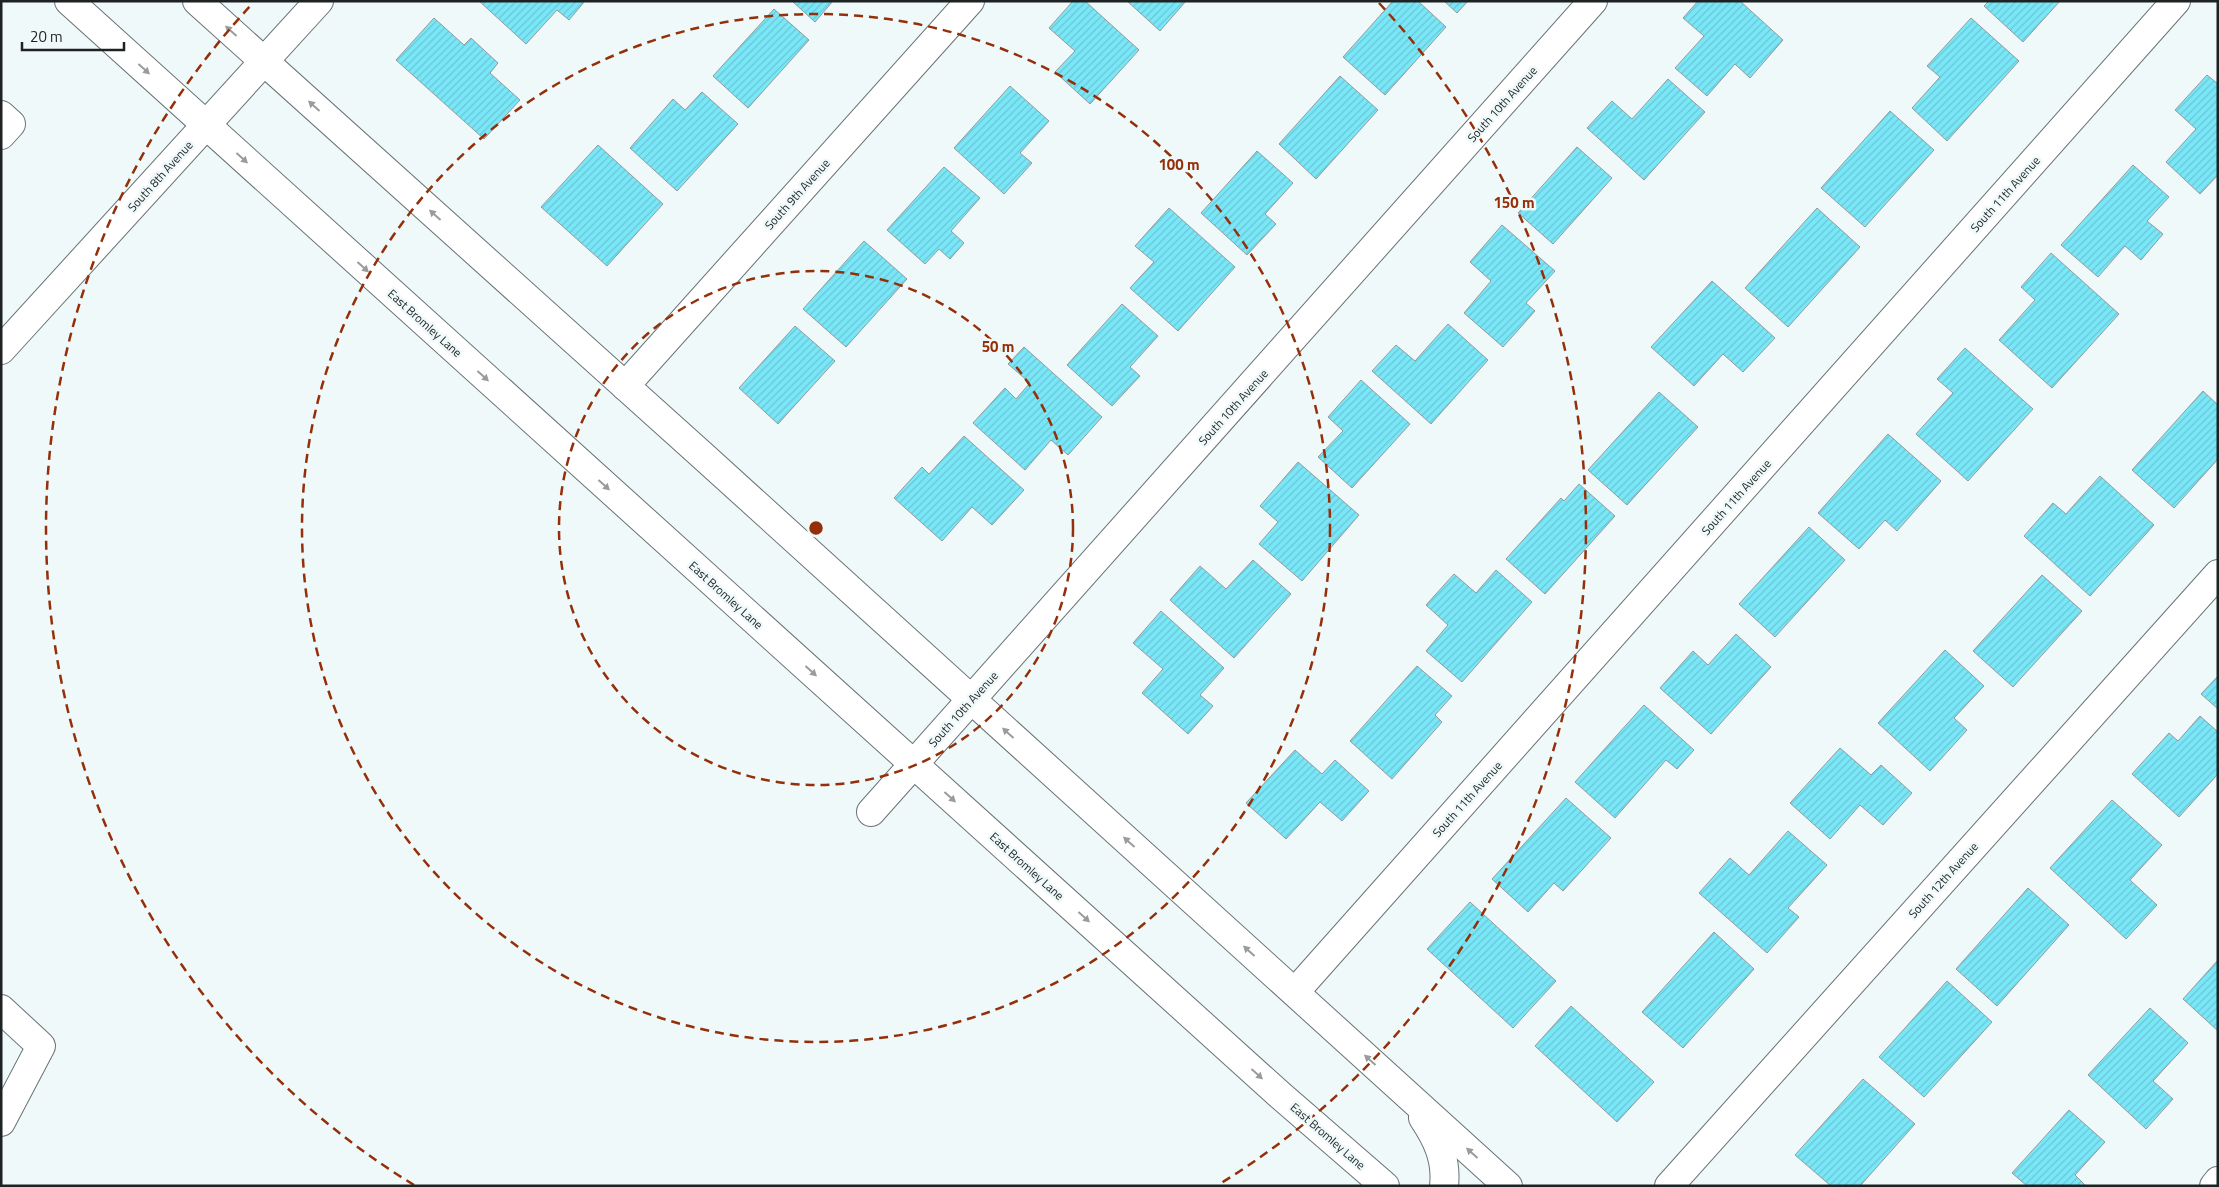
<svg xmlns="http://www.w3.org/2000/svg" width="2219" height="1187" font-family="'Titillium Web',sans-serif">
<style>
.building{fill:url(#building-hatch);stroke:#929b9d}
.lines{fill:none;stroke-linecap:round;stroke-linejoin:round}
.minor-casing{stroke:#697274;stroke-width:30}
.major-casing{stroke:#697274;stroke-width:30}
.minor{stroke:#fff;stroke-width:28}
.major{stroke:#fff;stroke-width:28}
.oneway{fill:#9a9c9c}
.ring{fill:none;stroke:#952f09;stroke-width:2.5;stroke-dasharray:9 6}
.labels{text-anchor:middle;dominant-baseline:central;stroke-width:5;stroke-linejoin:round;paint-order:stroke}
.street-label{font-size:12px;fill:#1f2223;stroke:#eff9fa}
.centre{fill:#952f09;stroke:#eff9fa;stroke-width:2.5}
.ring-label{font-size:15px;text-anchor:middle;font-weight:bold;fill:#952f09;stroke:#eff9fa;stroke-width:5;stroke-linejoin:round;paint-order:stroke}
</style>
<defs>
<pattern id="building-hatch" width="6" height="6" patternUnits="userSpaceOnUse" patternTransform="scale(1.25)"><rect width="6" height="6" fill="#7ae7f8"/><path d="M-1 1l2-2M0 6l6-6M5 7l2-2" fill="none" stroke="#69c6d4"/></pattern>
</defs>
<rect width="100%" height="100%" fill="#eff9fa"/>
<!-- building -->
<g class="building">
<path d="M479,1H585L569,20L557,10L526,44Z"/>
<path d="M792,1H833L815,22Z"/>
<path d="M1073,1H1085L1139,50L1090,104L1055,72L1075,51L1049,28Z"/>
<path d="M1127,1H1186L1160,31Z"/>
<path d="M1393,1H1418L1446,27L1385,95L1343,57Z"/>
<path d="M1444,1H1468L1457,13Z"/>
<path d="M1698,1H1740L1783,40L1750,78L1735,64L1707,96L1675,68L1704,36L1683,18Z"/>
<path d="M1989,1H2060L2023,42L1984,6Z"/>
<path d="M774,9L809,40L748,108L713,76Z"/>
<path d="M434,18L464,45L471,38L498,63L490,73L520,100L484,139L396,60Z"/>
<path d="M1971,18L2019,61L1947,141L1912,108L1940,77L1927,66Z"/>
<path d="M2207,75L2218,84V175L2200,194L2166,162L2196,129L2175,110Z"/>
<path d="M1340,76L1378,110L1316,179L1279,144Z"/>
<path d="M1668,79L1705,112L1644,180L1587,128L1612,101L1632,119Z"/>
<path d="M1010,86L1049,121L1020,153L1032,163L1004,194L954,148Z"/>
<path d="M702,92L738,124L677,191L630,148L673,99L685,110Z"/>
<path d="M1890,111L1934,150L1865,227L1821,188Z"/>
<path d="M598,145L663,204L607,266L541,207Z"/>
<path d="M1577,147L1612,178L1553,244L1518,213Z"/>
<path d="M1257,151L1293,183L1265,214L1276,224L1247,255L1201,213Z"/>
<path d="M2133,165L2169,197L2147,221L2163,234L2141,260L2125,246L2098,277L2061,245Z"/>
<path d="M944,167L980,198L951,231L964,243L950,259L939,249L925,264L887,230Z"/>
<path d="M1169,208L1235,267L1178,331L1130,288L1154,262L1135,246Z"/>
<path d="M1817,208L1860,247L1788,327L1745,288Z"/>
<path d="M1502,225L1555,271L1526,303L1535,311L1503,347L1464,313L1491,281L1470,262Z"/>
<path d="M864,241L907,279L846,347L803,309Z"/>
<path d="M2051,253L2119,314L2052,388L1999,340L2035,300L2021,287Z"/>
<path d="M1712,281L1775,338L1743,372L1723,354L1694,386L1651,347Z"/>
<path d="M1122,304L1158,336L1130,367L1140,376L1112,406L1067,365Z"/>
<path d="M1448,324L1488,360L1431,424L1372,371L1396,345L1415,361Z"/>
<path d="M795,326L835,361L778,424L739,388Z"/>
<path d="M1024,347L1102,417L1068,455L1051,440L1025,470L973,423L1005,388L1016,399L1030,383L1008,364Z"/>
<path d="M1965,348L2033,409L1968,481L1916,434L1953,393L1937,379Z"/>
<path d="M1361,380L1410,424L1352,488L1318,457L1343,431L1328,417Z"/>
<path d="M2203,391L2218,405V459L2174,508L2132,470Z"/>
<path d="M1659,392L1698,427L1627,505L1588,470Z"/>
<path d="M1888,434L1941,481L1897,531L1885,520L1859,549L1818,513Z"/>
<path d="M964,436L1024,490L992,525L972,507L942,541L894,498L922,467L929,474Z"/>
<path d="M1298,462L1359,515L1302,581L1259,544L1278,522L1260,506Z"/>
<path d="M2100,476L2154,525L2090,596L2024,536L2053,503L2066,514Z"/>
<path d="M1579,484L1615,516L1545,594L1506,559L1561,498L1564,501Z"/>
<path d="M1809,527L1845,560L1775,637L1739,604Z"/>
<path d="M1253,560L1291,594L1234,658L1170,600L1200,566L1226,589Z"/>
<path d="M1496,570L1532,602L1462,682L1426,651L1448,625L1426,605L1454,574L1476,593Z"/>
<path d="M2042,575L2082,611L2013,687L1973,651Z"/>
<path d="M1161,611L1224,668L1200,695L1213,706L1188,734L1142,693L1163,669L1133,643Z"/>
<path d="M1736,634L1771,667L1711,734L1660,688L1693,651L1708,665Z"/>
<path d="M1945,650L1984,686L1954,718L1967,730L1930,771L1878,723Z"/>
<path d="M1417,666L1452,696L1435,715L1442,722L1392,779L1350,741Z"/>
<path d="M2218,676V709L2201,694Z"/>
<path d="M1644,705L1694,750L1677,769L1666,760L1615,818L1575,782Z"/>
<path d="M2200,716L2218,732V774L2179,817L2132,774L2169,733L2178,741Z"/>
<path d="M1840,748L1871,775L1881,765L1912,793L1883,825L1860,805L1830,839L1790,803Z"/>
<path d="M1295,750L1322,774L1335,760L1369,791L1342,821L1320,802L1286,839L1246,803Z"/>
<path d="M1566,798L1611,838L1563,891L1554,883L1528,912L1492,879Z"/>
<path d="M2112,800L2162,845L2130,880L2157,905L2126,939L2050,868Z"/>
<path d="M1788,831L1827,865L1788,908L1799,917L1767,953L1699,893L1730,858L1749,875Z"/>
<path d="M2028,888L2069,925L1997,1006L1956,969Z"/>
<path d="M1470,902L1556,981L1513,1028L1427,949Z"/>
<path d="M1714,932L1754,969L1683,1048L1642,1012Z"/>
<path d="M2218,960V1031L2183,999Z"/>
<path d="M1947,981L1992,1022L1924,1097L1879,1057Z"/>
<path d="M1571,1006L1654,1082L1617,1122L1535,1046Z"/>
<path d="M2150,1008L2188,1043L2153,1081L2173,1099L2146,1129L2088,1075Z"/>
<path d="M1863,1079L1915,1124L1860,1186H1831L1795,1155Z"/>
<path d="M2069,1110L2105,1142L2075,1175L2086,1186H2027L2012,1173Z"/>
</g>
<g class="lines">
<defs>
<g id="minor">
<path d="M1,115L11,124L1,135"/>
<path d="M1,350L319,1"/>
<path d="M625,386L970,1"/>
<path d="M871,812L1593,1"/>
<path d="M1295,992L2176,1"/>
<path d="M1,1009L41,1046L1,1122"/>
<path d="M1669,1186L2218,574"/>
<path d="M2214,1186L2218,1181"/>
</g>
<g id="major">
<path d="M69,1L1280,1095L1385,1186"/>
<path d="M197,1L703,456L1508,1186"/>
<path d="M1423,1118C1437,1139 1447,1159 1444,1186"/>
</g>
</defs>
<!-- minor casing -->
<use href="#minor" class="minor-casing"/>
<!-- major casing -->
<use href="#major" class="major-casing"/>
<!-- minor -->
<use href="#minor" class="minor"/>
<!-- major -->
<use href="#major" class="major"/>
</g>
<!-- one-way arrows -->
<defs><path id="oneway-solid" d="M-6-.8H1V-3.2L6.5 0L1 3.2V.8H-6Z" transform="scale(1.25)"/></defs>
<g class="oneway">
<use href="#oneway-solid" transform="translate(231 31) rotate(-138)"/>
<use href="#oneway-solid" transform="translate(144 69) rotate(42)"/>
<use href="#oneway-solid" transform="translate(314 106) rotate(-138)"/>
<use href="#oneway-solid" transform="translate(242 158) rotate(42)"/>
<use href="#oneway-solid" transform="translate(435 215) rotate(-138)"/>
<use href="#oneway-solid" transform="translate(363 267) rotate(42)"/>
<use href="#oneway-solid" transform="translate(483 376) rotate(42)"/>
<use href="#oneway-solid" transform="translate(604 485) rotate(42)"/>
<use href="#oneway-solid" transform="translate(811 671) rotate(42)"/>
<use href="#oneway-solid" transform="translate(1008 733) rotate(-138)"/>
<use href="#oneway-solid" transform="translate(950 797) rotate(42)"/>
<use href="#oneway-solid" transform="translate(1129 842) rotate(-138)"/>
<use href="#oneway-solid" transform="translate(1084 917) rotate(42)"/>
<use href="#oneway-solid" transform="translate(1249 951) rotate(-138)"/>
<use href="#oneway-solid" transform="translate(1370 1060) rotate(-138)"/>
<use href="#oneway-solid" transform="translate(1257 1074) rotate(42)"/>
<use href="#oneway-solid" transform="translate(1472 1153) rotate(-138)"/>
</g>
<!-- distance rings -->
<g class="ring">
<circle cx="816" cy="528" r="257"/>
<circle cx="816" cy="528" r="514"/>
<path d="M414 1185A770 770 0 0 1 253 3M1379 3A770 770 0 0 1 1218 1185"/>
</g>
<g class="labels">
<!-- street labels -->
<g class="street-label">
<text transform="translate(1502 104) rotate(-48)">South 10th Avenue</text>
<text transform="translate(160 176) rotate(-48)">South 8th Avenue</text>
<text transform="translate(797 194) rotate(-48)">South 9th Avenue</text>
<text transform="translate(2005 194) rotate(-48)">South 11th Avenue</text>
<text transform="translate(425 323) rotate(42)">East Bromley Lane</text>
<text transform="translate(1233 407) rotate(-48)">South 10th Avenue</text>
<text transform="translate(1736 497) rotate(-48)">South 11th Avenue</text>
<text transform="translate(726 595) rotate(42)">East Bromley Lane</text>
<text transform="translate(963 709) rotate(-48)">South 10th Avenue</text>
<text transform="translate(1467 799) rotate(-48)">South 11th Avenue</text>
<text transform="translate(1027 866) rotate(42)">East Bromley Lane</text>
<text transform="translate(1943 880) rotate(-48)">South 12th Avenue</text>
<text transform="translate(1328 1136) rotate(41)">East Bromley Lane</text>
</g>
</g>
<circle cx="816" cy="528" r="8" class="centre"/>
<g class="ring-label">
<text x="1179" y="170">100 m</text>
<text x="1514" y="208">150 m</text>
<text x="998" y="352">50 m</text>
</g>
<!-- border -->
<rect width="2219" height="1187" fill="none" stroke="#1f2223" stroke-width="5"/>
<!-- scale -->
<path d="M22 42v8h102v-8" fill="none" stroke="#1f2223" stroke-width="2.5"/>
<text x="30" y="42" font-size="15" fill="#1f2223" stroke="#eff9fa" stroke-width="4" paint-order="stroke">20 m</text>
</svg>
